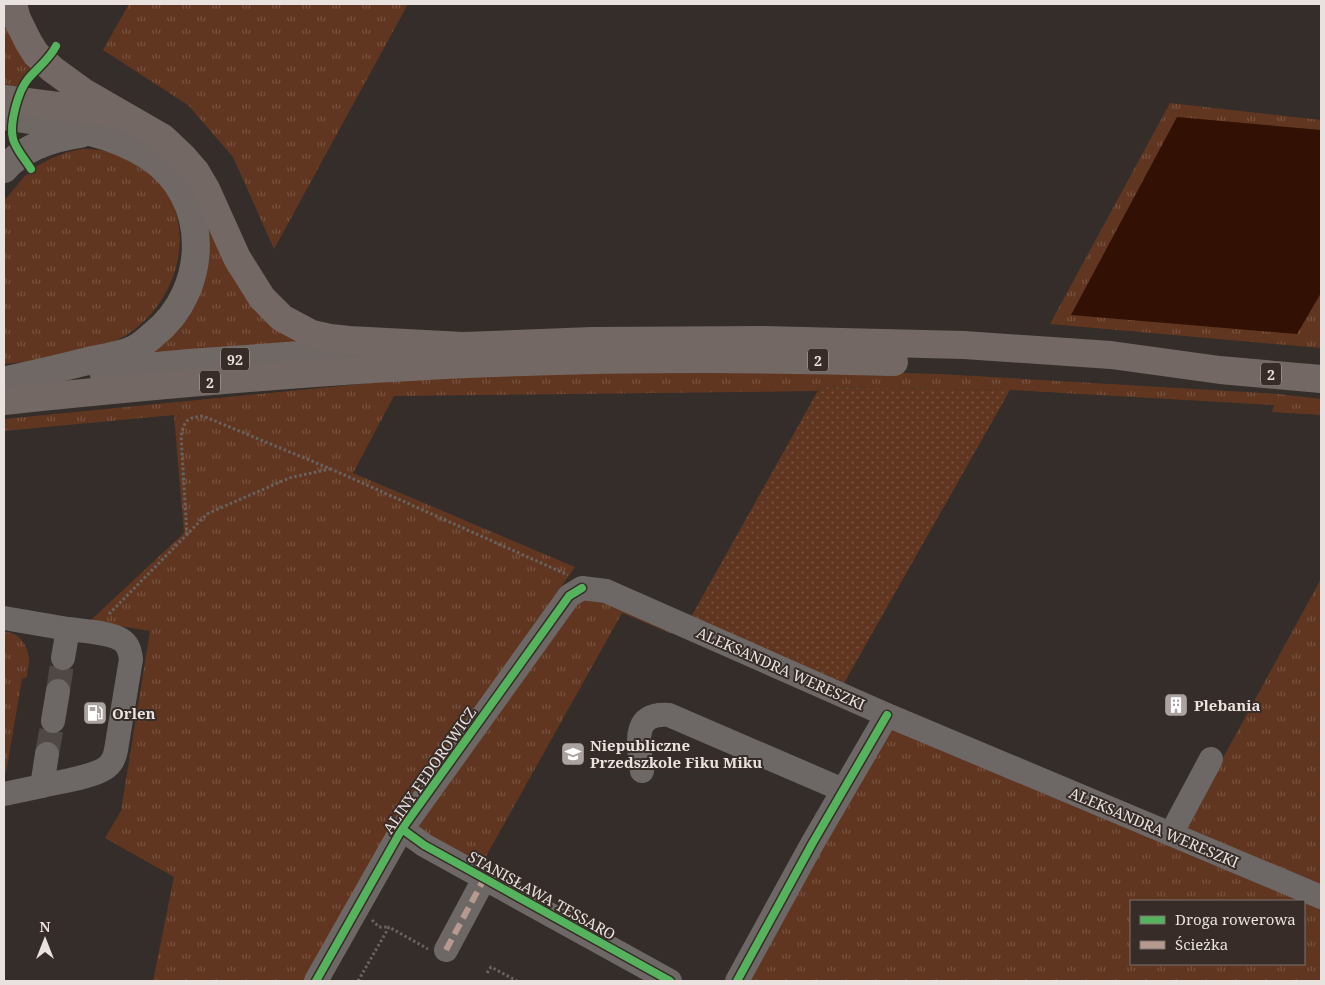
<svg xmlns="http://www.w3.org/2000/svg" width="1325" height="985" font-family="'Noto Serif',serif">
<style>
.grass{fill:url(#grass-tufts);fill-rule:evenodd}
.park{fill:url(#park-dots)}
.water{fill:#321104}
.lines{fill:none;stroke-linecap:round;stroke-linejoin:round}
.minor-tunnel{stroke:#4f4845;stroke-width:24;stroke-dasharray:24 12;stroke-linecap:butt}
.path{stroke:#676361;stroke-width:3;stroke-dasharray:2.5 2.5;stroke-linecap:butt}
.minor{stroke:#6d6866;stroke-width:24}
.major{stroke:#706865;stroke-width:28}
.highway{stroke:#736863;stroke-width:28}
.quiet{stroke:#b69a8f;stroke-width:6;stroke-dasharray:12 6;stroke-linecap:butt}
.cycleway-casing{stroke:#372c27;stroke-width:11}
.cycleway{stroke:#56b35d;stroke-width:8}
.labels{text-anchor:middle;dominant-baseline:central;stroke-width:4;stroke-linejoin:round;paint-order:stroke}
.shield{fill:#372c27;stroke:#b4aba8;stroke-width:1}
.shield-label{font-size:14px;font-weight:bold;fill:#e9e2df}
.street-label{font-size:15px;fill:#e9e2df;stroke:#372c27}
.poi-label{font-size:15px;font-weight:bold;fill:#e9e2df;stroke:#372c27;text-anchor:start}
</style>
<defs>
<pattern id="grass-tufts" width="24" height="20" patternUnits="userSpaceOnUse" patternTransform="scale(1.25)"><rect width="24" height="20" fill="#613620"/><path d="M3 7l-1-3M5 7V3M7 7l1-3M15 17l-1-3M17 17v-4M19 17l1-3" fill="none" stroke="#785340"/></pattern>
<pattern id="park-dots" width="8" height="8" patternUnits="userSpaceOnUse" patternTransform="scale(1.25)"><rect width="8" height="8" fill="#613620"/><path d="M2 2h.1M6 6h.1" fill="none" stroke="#785340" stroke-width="1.8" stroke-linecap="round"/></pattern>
</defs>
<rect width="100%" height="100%" fill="#342d2a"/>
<!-- grass -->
<g class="grass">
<path d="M129,4H408L274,249L233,157L188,105L103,50Z"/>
<path d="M4,11L35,67L18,87L4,92Z"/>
<path d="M1170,103L1321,120V348L1050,324Z"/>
<path d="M32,109L134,128L152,138L169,153L197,188L212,219L232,270L253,303L271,321L291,335L315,345L135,360C144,355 153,350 161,343C207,304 217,231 185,180C175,163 156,150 139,140C107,122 67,120 32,115Z"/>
<path d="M82,149C103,149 114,152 132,163C137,166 143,168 148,172C198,212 184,287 140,325C102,357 51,359 4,364V201L24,177L37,166L52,158L68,152Z"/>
<path d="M711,367L940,374L1279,394L1321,399V415L1272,412L1274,405L1010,390L820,387L817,391L394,396L353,473L575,567L405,808L308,981H153L174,877L105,838L121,811L150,631L90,621L184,533L174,415L4,431V419L452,375Z"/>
<path d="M1321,579V981H748L899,707L1184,829ZM1131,901H1304V964H1131Z"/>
<path d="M597,597L672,626V634L622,613L480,867L419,832L416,821L551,630L581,601Z"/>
<path d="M4,632C18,631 29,646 29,660C29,666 27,672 27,677L22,679L6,772L4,774Z"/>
</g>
<!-- park -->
<path class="park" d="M820,387L1010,390L844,683L691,617Z"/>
<!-- water -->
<path class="water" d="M1177,117L1321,130V293L1297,334L1071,315Z"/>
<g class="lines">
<!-- minor-tunnel -->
<g class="minor-tunnel">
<path d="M58,691L63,658"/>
<path d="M47,754L53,721"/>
</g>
<!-- path -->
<g class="path">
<path d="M187,535L181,436C185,419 187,418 203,416L331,469L568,575"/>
<path d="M109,614L207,514L289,478L330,469"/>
<path d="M372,920L379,927H389"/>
<path d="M487,973L491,967L517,981"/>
<path d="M358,981L389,927L428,949"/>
</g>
<!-- minor -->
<g class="minor">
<path d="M4,618L68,629L63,658"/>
<path d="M53,721L58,691"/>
<path d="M642,771C639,746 630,712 669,715L843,790"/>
<path d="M42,786C58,782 95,777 107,767C112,763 115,756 116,750L131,659C130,652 129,646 123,641C112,632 82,631 68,629"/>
<path d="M4,794L42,786L47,754"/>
<path d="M402,829L424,845L670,981"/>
<path d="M1171,834L1211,759"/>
<path d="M446,950L484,879"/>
<path d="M316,981L402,829L569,596L582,588L606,591L887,715L1321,897"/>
<path d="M737,981L812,844L887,715"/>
</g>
<!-- major -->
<g class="major">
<path d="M4,116C52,124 106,129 148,156C212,197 210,290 153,335C147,340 140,347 132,350C119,356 102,358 88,361C61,368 34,374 7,380"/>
<path d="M4,169C24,147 52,138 80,134"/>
<path d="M103,371L189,363L372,350"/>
</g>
<!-- highway -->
<g class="highway">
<path d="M13,4L17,19L29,43L36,54L52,69L85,93L163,138L183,157L196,172L206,189L237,258L262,298L282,318L312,334L330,338L349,340L463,346L592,341L763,340L964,345L1111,355L1220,370L1321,379"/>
<path d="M4,99L112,113"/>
<path d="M4,401C167,384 331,369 495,363C628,358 761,358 894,362"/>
</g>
<!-- quiet -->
<path class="quiet" d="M446,950L484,879"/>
<defs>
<g id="cycleway">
<path d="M31,169C25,159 16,150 13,139C9,124 18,91 28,79C37,68 49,60 56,46"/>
<path d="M402,829L424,845L670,981"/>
<path d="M316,981L402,829L569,596L582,588"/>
<path d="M737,981L812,844L887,715"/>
</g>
</defs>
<!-- cycleway casing -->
<use href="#cycleway" class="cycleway-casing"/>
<!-- cycleway -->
<use href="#cycleway" class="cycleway"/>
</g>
<!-- icons -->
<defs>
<symbol id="building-square" viewBox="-11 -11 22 22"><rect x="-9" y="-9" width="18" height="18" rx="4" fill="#aaa3a0" stroke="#372c27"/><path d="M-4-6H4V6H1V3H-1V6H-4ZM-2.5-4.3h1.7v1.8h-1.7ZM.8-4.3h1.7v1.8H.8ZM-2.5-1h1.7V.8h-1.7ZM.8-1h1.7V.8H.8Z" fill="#fff"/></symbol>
<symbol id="fuel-square" viewBox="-11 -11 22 22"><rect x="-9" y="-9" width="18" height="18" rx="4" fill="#aaa3a0" stroke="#372c27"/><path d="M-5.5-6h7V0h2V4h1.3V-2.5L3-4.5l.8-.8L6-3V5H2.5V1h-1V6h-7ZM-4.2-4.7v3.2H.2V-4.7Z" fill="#fff"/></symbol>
<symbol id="school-square" viewBox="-11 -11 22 22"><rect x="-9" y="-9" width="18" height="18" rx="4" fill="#aaa3a0" stroke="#372c27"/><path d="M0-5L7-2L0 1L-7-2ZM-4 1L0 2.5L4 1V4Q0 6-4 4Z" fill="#fff"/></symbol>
</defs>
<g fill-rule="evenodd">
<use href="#building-square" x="1162" y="691" width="28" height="28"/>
<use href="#fuel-square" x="81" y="699" width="28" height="28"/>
<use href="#school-square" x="559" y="740" width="28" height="28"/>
</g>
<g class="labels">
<!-- shield labels -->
<g class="shield">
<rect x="221" y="347.5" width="28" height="23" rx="4"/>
<rect x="808" y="348.5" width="20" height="23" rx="4"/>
<rect x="1261" y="362.5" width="20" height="23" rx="4"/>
<rect x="200" y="370.5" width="20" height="23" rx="4"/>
</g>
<g class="shield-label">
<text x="235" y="359">92</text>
<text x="818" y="360">2</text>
<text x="1271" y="374">2</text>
<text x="210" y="382">2</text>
</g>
<!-- street labels -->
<g class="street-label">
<text transform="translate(781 668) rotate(24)">ALEKSANDRA WERESZKI</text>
<text transform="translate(429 770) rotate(-55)">ALINY FEDOROWICZ</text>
<text transform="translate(1154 827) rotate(23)">ALEKSANDRA WERESZKI</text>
<text transform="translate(542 895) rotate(29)">STANISŁAWA TESSARO</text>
</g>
<!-- poi labels -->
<g class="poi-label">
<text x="1194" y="705">Plebania</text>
<text x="112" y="713">Orlen</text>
<text x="590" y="745">Niepubliczne<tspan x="590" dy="17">Przedszkole Fiku Miku</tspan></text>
</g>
</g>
<!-- border -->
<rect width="1325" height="985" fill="none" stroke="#e9e2df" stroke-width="10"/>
<!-- legend -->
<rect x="1130" y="900" width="175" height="65" fill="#372c27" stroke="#7e7571"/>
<rect x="1140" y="916" width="25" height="8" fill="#56b35d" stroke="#7e7571"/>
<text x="1175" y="925" font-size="15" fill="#e9e2df">Droga rowerowa</text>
<rect x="1140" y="941" width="25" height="8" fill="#b69a8f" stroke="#7e7571"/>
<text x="1175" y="950" font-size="15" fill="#e9e2df">Ścieżka</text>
<!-- north arrow -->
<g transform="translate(45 940)" stroke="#372c27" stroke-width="4" paint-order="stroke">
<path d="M0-4L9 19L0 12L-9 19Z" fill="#e9e2df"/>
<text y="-8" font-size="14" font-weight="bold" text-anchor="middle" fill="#e9e2df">N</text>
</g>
</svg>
